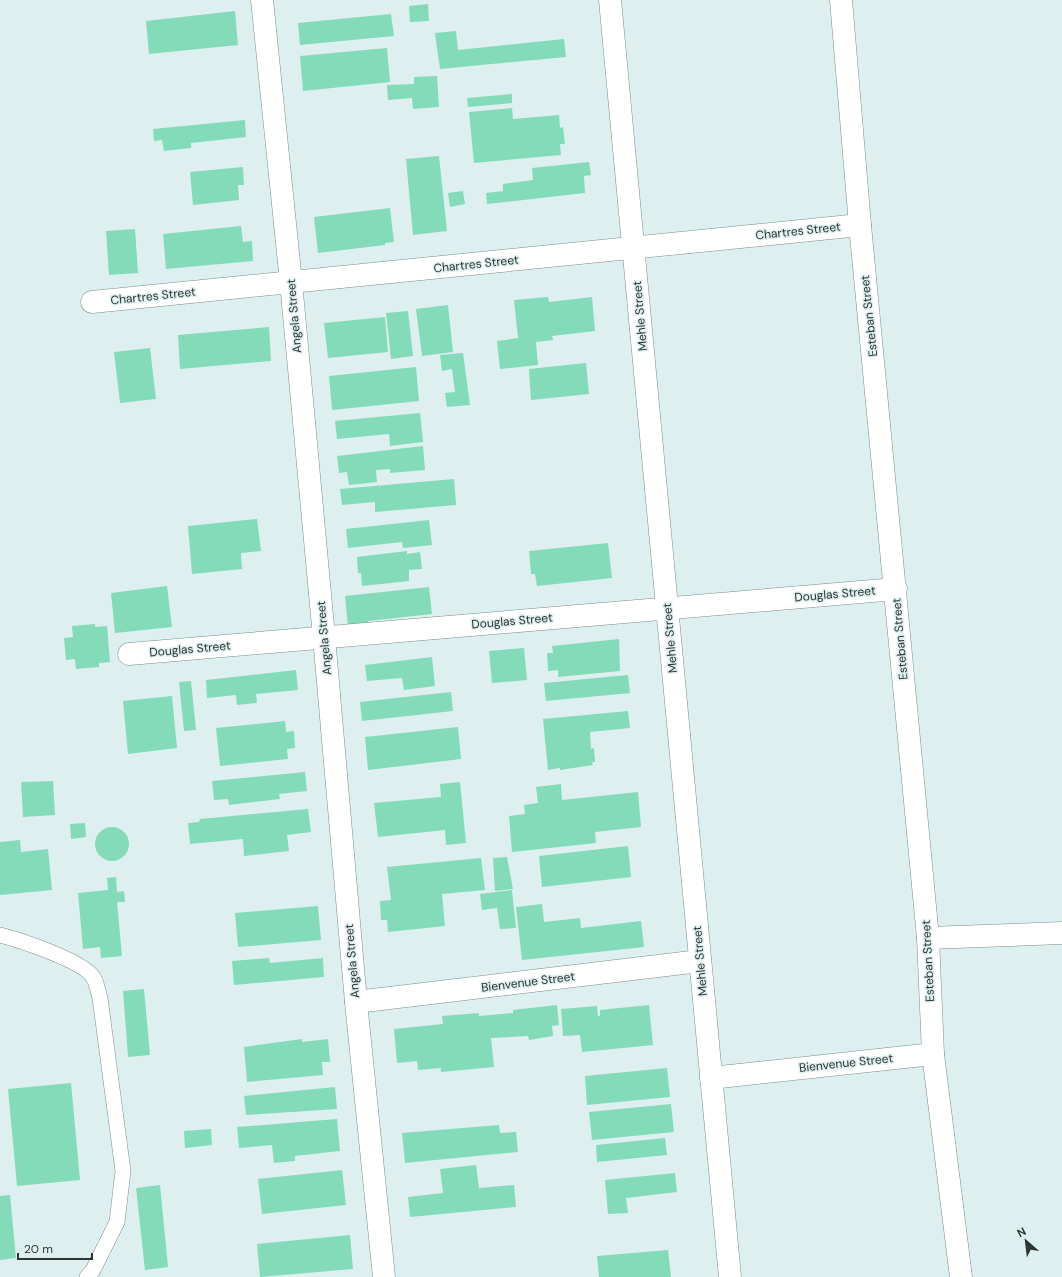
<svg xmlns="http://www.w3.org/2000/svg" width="1062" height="1277" font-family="'DM Sans',sans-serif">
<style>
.building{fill:#83dbba}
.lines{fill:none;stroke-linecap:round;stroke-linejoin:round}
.service-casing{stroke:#7c8c8c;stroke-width:16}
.minor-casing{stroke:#7c8c8c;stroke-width:23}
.service{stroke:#fff;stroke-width:15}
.minor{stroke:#fff;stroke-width:22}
.labels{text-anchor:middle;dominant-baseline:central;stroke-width:3;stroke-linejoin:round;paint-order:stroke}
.street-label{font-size:12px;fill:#2d3433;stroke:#ddf0ef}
</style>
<rect width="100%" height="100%" fill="#ddf0ef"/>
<!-- building -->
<g class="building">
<path d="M428,4L429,21L410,22L409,6Z"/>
<path d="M235,11L238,45L149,54L146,21Z"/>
<path d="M391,14L394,36L300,45L298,23Z"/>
<path d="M456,31L458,50L564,39L566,57L440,69L435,33Z"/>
<path d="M387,48L390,82L303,91L300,56Z"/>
<path d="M437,76L439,107L413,109L412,98L388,100L387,85L414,84V77Z"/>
<path d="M512,94V103L468,107L467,98Z"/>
<path d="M512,108L513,119L559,115L560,128L563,127L565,144H560L561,155L474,163L469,112Z"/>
<path d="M245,120L246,137L191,143V148L164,151L162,140L154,141L153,129Z"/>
<path d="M439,156L447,231L413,235L406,159Z"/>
<path d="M589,162L591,175L584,176L585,193L487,204L486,193L503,191V184L533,180L532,168Z"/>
<path d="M243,167L244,185H238L239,200L193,205L190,172Z"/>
<path d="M463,191L465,204L450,207L448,193Z"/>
<path d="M390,208L394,242L385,243V245L318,253L314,217Z"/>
<path d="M241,226L243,242L252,241L253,261L166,269L163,234Z"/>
<path d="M135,229L138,273L109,275L106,231Z"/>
<path d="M548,297L549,302L592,297L595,331L552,336L553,340L536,342L538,365L500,369L497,341L518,338L514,300Z"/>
<path d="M448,305L453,352L422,356L416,309Z"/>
<path d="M408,311L413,356L391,359L386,313Z"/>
<path d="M385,317L388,352L328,358L324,323Z"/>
<path d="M269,327L271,361L180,369L178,335Z"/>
<path d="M150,348L156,399L120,403L114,352Z"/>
<path d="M463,353L470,405L447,407L445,393L455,392L452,369L442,371L440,355Z"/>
<path d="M586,363L589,394L531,400L529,369Z"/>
<path d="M416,367L419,401L332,410L329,376Z"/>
<path d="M420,413L423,442L390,446L389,434L337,439L335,421Z"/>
<path d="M423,446L425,470L390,473V469L376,470L377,482L349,485L347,472L339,473L337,456Z"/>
<path d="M454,479L456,505L375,512V502L342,505L340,489Z"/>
<path d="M257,519L261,551L241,553L242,569L192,574L188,526Z"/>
<path d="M429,520L432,545L403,548L402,542L348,548L346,529Z"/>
<path d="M608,543L612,578L537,586L535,574H531L529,551Z"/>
<path d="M407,551V554L420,552L422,569L409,570V581L362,586L361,573H358L357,557Z"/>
<path d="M167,586L172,627L115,633L111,593Z"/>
<path d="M429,587L432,614L368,621L369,625L348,627L345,596Z"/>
<path d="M95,624V627L107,626L110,662L99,663V667L76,669L75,659L66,660L64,638L73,637L72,626Z"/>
<path d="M619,639L620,671L558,677V670L548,671L547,653H553L552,646Z"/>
<path d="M524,648L527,680L492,683L489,651Z"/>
<path d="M432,657L435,686L404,690L402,678L367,681L365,665Z"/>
<path d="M296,670L298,690L256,694L257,703L237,705L236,695L207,698L206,680Z"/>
<path d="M628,675L630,693L546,701L544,683Z"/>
<path d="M191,681L196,730L184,731L179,682Z"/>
<path d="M451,692L453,711L362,721L360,702Z"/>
<path d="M172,696L177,748L128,754L123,701Z"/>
<path d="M628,711L630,728L590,732L591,749L594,748L595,762H592L593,765L560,770V768L548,770L543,719Z"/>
<path d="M285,721L286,732L294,731L295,748L287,749L288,759L220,766L216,728Z"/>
<path d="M458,727L461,759L368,770L365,737Z"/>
<path d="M305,772L307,791L279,794L280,799L229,805L228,799L214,800L212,781Z"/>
<path d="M53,781L55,815L23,817L21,782Z"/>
<path d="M460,782L466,843L446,845L445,830L378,837L374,803L441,797L440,784Z"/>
<path d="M561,784L562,800L638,792L641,827L595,832L596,843L512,852L509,816L525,814L524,805L538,803L536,787Z"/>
<path d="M308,809L311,832L287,835L289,851L244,856L243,839L190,844L188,823L199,822L200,819Z"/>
<path d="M85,823L86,837L71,839L70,824Z"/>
<circle cx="112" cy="844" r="17"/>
<path d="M20,840L21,852L48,849L52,890L0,895V842Z"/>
<path d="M628,846L631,877L542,887L539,856Z"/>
<path d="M507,857L513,889L495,891L493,858Z"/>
<path d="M481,858L485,890L442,894L445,926L388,932L387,920H381L380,901L391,900L387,867Z"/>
<path d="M116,877L117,892L124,891L125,902H117L122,956L101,958L100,947L83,949L78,893L108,890L107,878Z"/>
<path d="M512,890L516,928L500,929L497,908L482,910L480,894Z"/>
<path d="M542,904L544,922L580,918L581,928L641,921L644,947L522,960L516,907Z"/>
<path d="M318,906L321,940L238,947L235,913Z"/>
<path d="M269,958L270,963L323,958L324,977L234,985L232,961Z"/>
<path d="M144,989L150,1055L128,1057L123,991Z"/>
<path d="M557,1005L559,1025L552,1026L553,1036L529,1040L528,1036L491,1038L494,1067L441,1072V1068L418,1070L417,1061L397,1063L394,1029L443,1024L442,1016L479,1013V1016L513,1013V1010Z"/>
<path d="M649,1005L653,1045L582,1052L580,1035L563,1036L561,1009L597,1006L598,1016H600V1010Z"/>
<path d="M302,1039V1042L328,1039L330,1062H322L323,1075L247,1082L244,1047Z"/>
<path d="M667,1068L670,1097L587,1105L585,1076Z"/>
<path d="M71,1083L80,1180L17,1186L8,1089Z"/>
<path d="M335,1087L337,1109L246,1115L244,1096Z"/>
<path d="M671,1104L674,1132L592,1140L589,1112Z"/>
<path d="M337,1119L340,1151L295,1156V1161L274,1163L272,1145L239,1148L237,1127Z"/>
<path d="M499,1125L500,1133L516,1132L518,1152L405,1163L402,1133Z"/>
<path d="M211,1129L212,1145L185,1148L184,1131Z"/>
<path d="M665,1138L667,1155L597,1162L596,1145Z"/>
<path d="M476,1165L479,1188L514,1185L516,1207L410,1217L408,1197L443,1193L440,1169Z"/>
<path d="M342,1170L346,1205L262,1214L258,1179Z"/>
<path d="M675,1173L677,1192L626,1198L628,1213L608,1214L605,1180Z"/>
<path d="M160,1185L168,1267L145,1270L136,1188Z"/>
<path d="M10,1195L16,1258L0,1260V1196Z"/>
<path d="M350,1235L353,1269L260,1277L257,1244Z"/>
<path d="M668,1250L671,1277H599L597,1256Z"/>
</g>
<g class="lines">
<defs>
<path id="service" d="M0,935C20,940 83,961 93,977C97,983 98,992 100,998L123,1171L117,1222L93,1270L87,1277"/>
<g id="minor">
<path d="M262,0L291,282L324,637L356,1002L384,1277"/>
<path d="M610,0L730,1277"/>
<path d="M841,0L860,225L928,938L933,1054L961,1277"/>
<path d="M92,302L860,225"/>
<path d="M129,654L896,589"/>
<path d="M928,938L1062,933"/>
<path d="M356,1002L700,961"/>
<path d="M711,1078L933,1054"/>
</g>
</defs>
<!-- service casing -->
<use href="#service" class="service-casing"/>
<!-- minor casing -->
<use href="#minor" class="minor-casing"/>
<!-- service -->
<use href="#service" class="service"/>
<!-- minor -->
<use href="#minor" class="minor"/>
</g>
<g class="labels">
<!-- street labels -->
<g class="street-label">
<text transform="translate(798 231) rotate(-6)">Chartres Street</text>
<text transform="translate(476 264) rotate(-6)">Chartres Street</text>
<text transform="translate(153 296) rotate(-6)">Chartres Street</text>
<text transform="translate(294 316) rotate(-95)">Angela Street</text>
<text transform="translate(640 316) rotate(-95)">Mehle Street</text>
<text transform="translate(869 316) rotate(-96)">Esteban Street</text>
<text transform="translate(835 594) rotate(-5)">Douglas Street</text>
<text transform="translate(512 621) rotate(-5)">Douglas Street</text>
<text transform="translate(324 638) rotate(-95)">Angela Street</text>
<text transform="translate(670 638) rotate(-95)">Mehle Street</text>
<text transform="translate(900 639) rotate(-95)">Esteban Street</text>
<text transform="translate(190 649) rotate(-5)">Douglas Street</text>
<text transform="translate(352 961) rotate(-95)">Angela Street</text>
<text transform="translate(700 961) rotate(-95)">Mehle Street</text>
<text transform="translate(928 961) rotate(-93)">Esteban Street</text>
<text transform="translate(528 982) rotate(-7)">Bienvenue Street</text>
<text transform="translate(846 1063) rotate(-6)">Bienvenue Street</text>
</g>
</g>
<!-- north arrow -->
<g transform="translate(1026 1241) rotate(332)" stroke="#ddf0ef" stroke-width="3" paint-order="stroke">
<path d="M0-3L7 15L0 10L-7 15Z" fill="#2d3433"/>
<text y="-6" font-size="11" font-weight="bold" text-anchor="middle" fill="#2d3433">N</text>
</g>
<!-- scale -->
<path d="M18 1253v6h74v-6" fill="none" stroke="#2d3433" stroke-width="2"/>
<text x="24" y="1253" font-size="12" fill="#2d3433" stroke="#ddf0ef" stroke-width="3" paint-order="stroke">20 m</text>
</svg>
